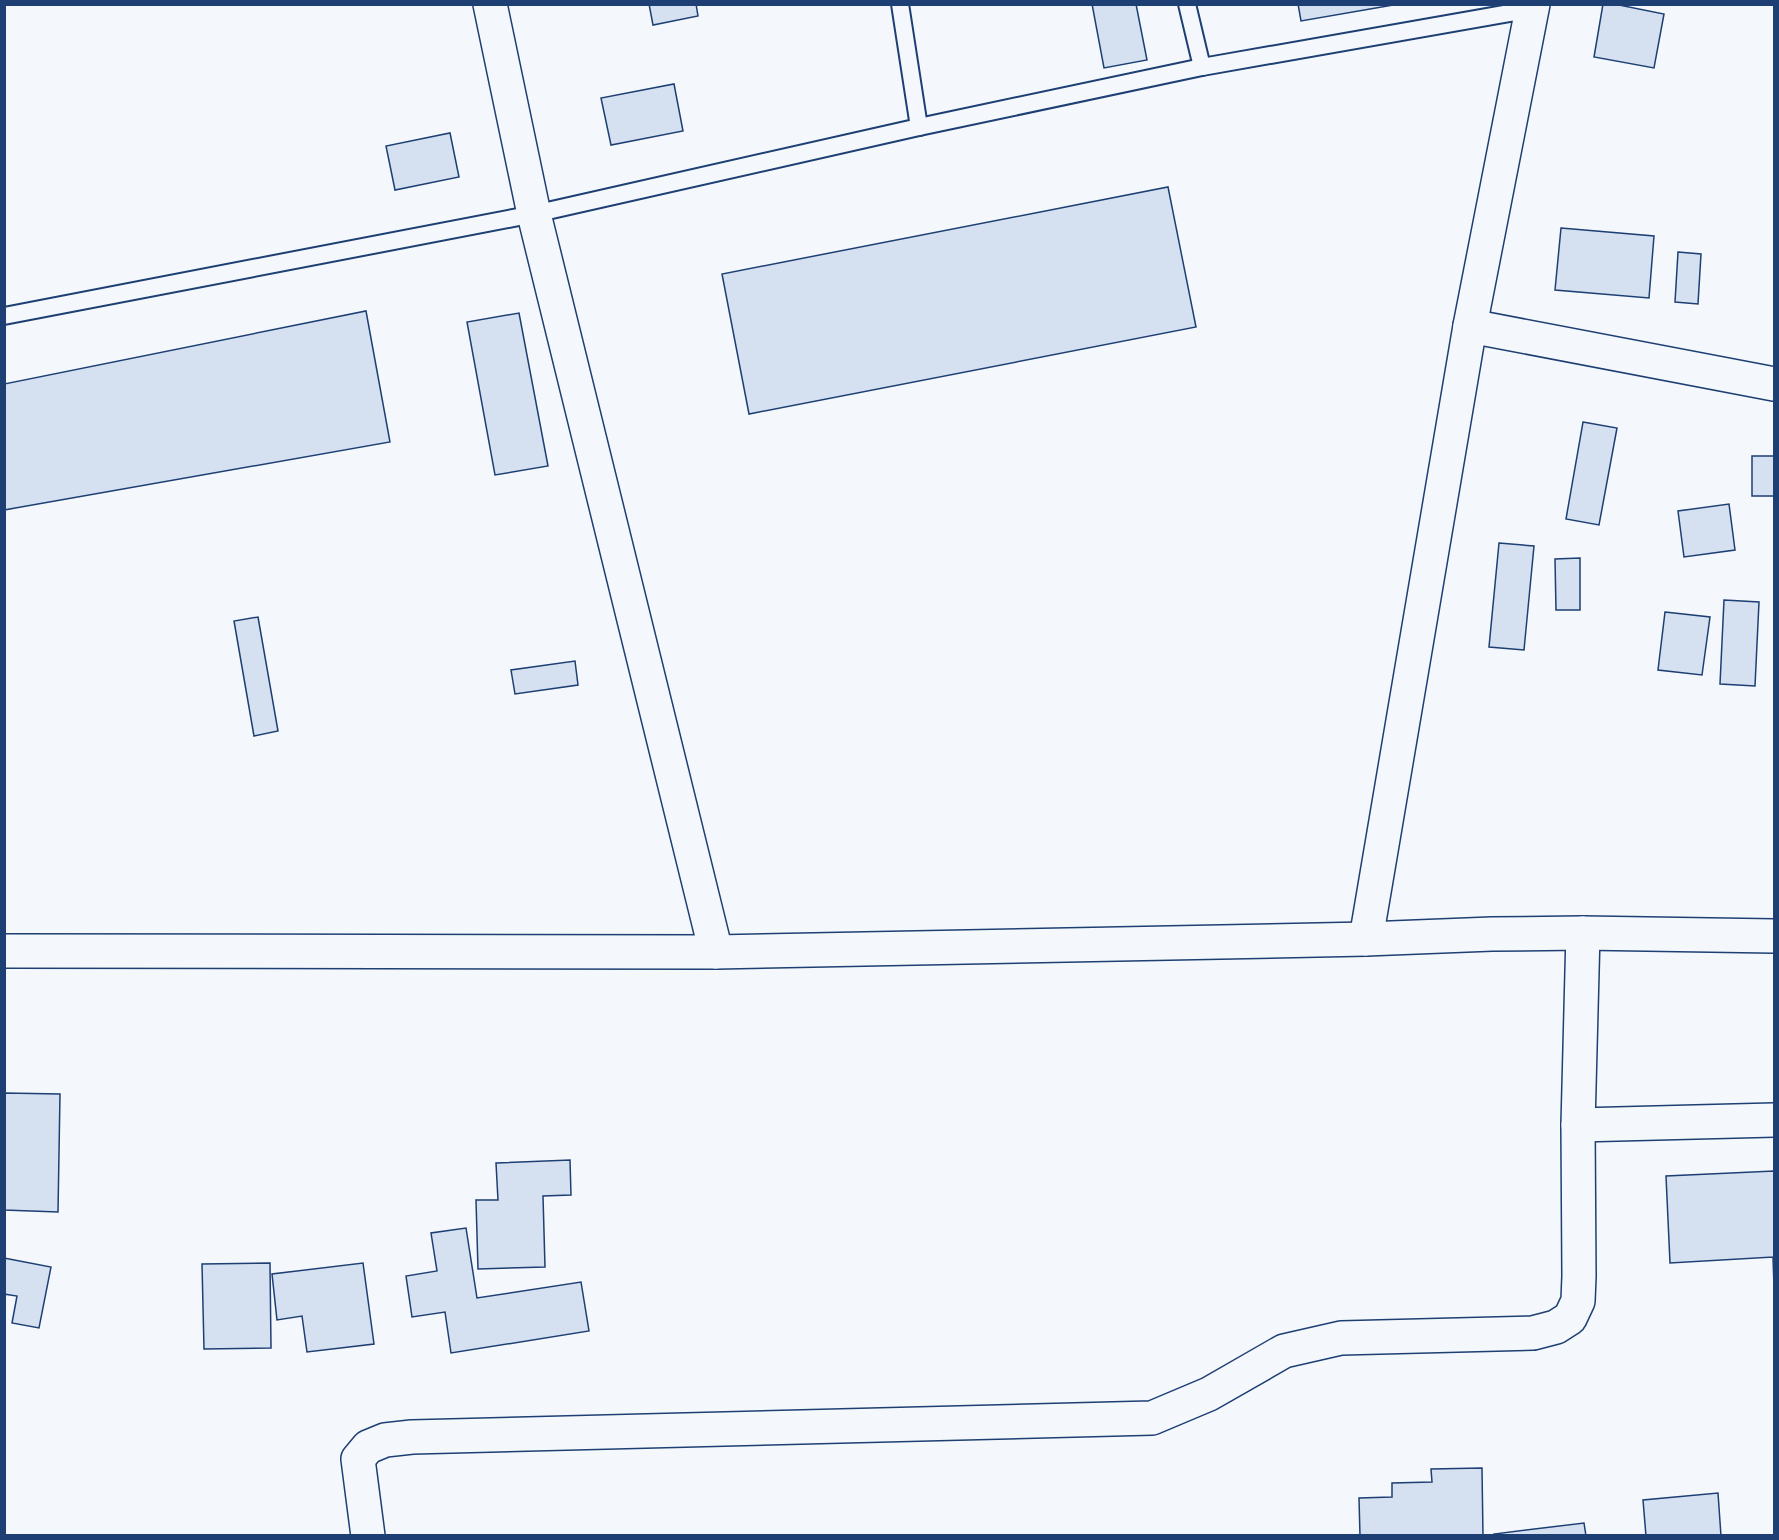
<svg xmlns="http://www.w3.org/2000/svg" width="1779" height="1540" font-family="'Archivo Narrow',sans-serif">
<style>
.building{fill:#d5e0f0;stroke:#1d3f73;stroke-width:1.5}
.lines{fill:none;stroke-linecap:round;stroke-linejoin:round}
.service-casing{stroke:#1d3f73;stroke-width:20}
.minor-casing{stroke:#1d3f73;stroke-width:36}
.primary-casing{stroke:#1d3f73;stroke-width:36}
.service{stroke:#f4f7fb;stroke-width:16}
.minor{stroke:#f4f7fb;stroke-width:33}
.primary{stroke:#f4f7fb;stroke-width:33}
</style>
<rect width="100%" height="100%" fill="#f4f7fb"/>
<!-- building -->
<g class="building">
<path d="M649,4H696L698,16L653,25Z"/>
<path d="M1092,4H1136L1147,60L1104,68Z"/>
<path d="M1298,4H1399L1301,21Z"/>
<path d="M1603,4H1614L1664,14L1654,68L1594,57Z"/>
<path d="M674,84L683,131L611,145L601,98Z"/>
<path d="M450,133L459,177L395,190L386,146Z"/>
<path d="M1168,187L1196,327L749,414L722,274Z"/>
<path d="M1561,228L1654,236L1649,298L1555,290Z"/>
<path d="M1678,252L1701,254L1698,304L1675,302Z"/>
<path d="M366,311L390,442L4,510V384Z"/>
<path d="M519,313L548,466L495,475L467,322Z"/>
<path d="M1583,422L1617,428L1599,525L1566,519Z"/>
<rect x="1752" y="456" width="22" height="40"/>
<path d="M1729,504L1735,550L1684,557L1678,511Z"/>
<path d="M1499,543L1534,546L1524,650L1489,647Z"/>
<path d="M1580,558V610H1556L1555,559Z"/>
<path d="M1724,600L1759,602L1755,686L1720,684Z"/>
<path d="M1665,612L1710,617L1702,675L1658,670Z"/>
<path d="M258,617L278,731L254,736L234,621Z"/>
<path d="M575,661L578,685L515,694L511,670Z"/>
<path d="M4,1093L60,1094L58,1212L4,1210Z"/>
<path d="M570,1160L571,1195L543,1196L545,1267L478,1269L476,1200H498L496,1163Z"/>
<path d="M1774,1171V1287L1773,1257L1670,1263L1666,1176Z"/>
<path d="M466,1228L477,1298L581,1282L589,1331L451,1353L445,1312L412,1317L406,1276L437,1271L431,1233Z"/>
<path d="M4,1258L51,1267L39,1328L12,1323L17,1296L4,1294Z"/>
<path d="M270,1263L271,1348L204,1349L202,1264Z"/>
<path d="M363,1263L374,1344L307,1352L302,1316L277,1320L272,1274Z"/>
<path d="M1482,1468L1483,1536H1360L1359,1498L1392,1497V1483L1432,1482L1431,1469Z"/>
<path d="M1718,1493L1721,1536H1646L1643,1500Z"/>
<path d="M1584,1523L1586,1536H1495L1494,1534Z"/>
</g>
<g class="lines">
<defs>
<g id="service">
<path d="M900,4L919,127"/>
<path d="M1202,67L1532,9"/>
<path d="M4,316L534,214L919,127L1202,67L1187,4"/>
</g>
<g id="minor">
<path d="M490,4L534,214L716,952"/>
<path d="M1470,326L1774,384"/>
<path d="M1366,939L1470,326L1533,4"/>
<path d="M1578,1125L1774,1120"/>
<path d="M368,1536L358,1459L368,1447L385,1440L412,1437L1152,1418L1209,1394L1284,1351L1341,1338L1533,1333L1556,1327L1570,1318L1578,1301L1579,1276L1578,1125L1583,933"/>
</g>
<path id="primary" d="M4,951L716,952L1366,939L1492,934L1583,933L1774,936"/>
</defs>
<!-- service casing -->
<use href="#service" class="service-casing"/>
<!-- minor casing -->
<use href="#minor" class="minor-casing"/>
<!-- primary casing -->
<use href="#primary" class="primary-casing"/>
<!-- service -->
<use href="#service" class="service"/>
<!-- minor -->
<use href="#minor" class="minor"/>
<!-- primary -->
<use href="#primary" class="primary"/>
</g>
<!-- border -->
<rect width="1779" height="1540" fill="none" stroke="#1d3f73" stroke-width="12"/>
</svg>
